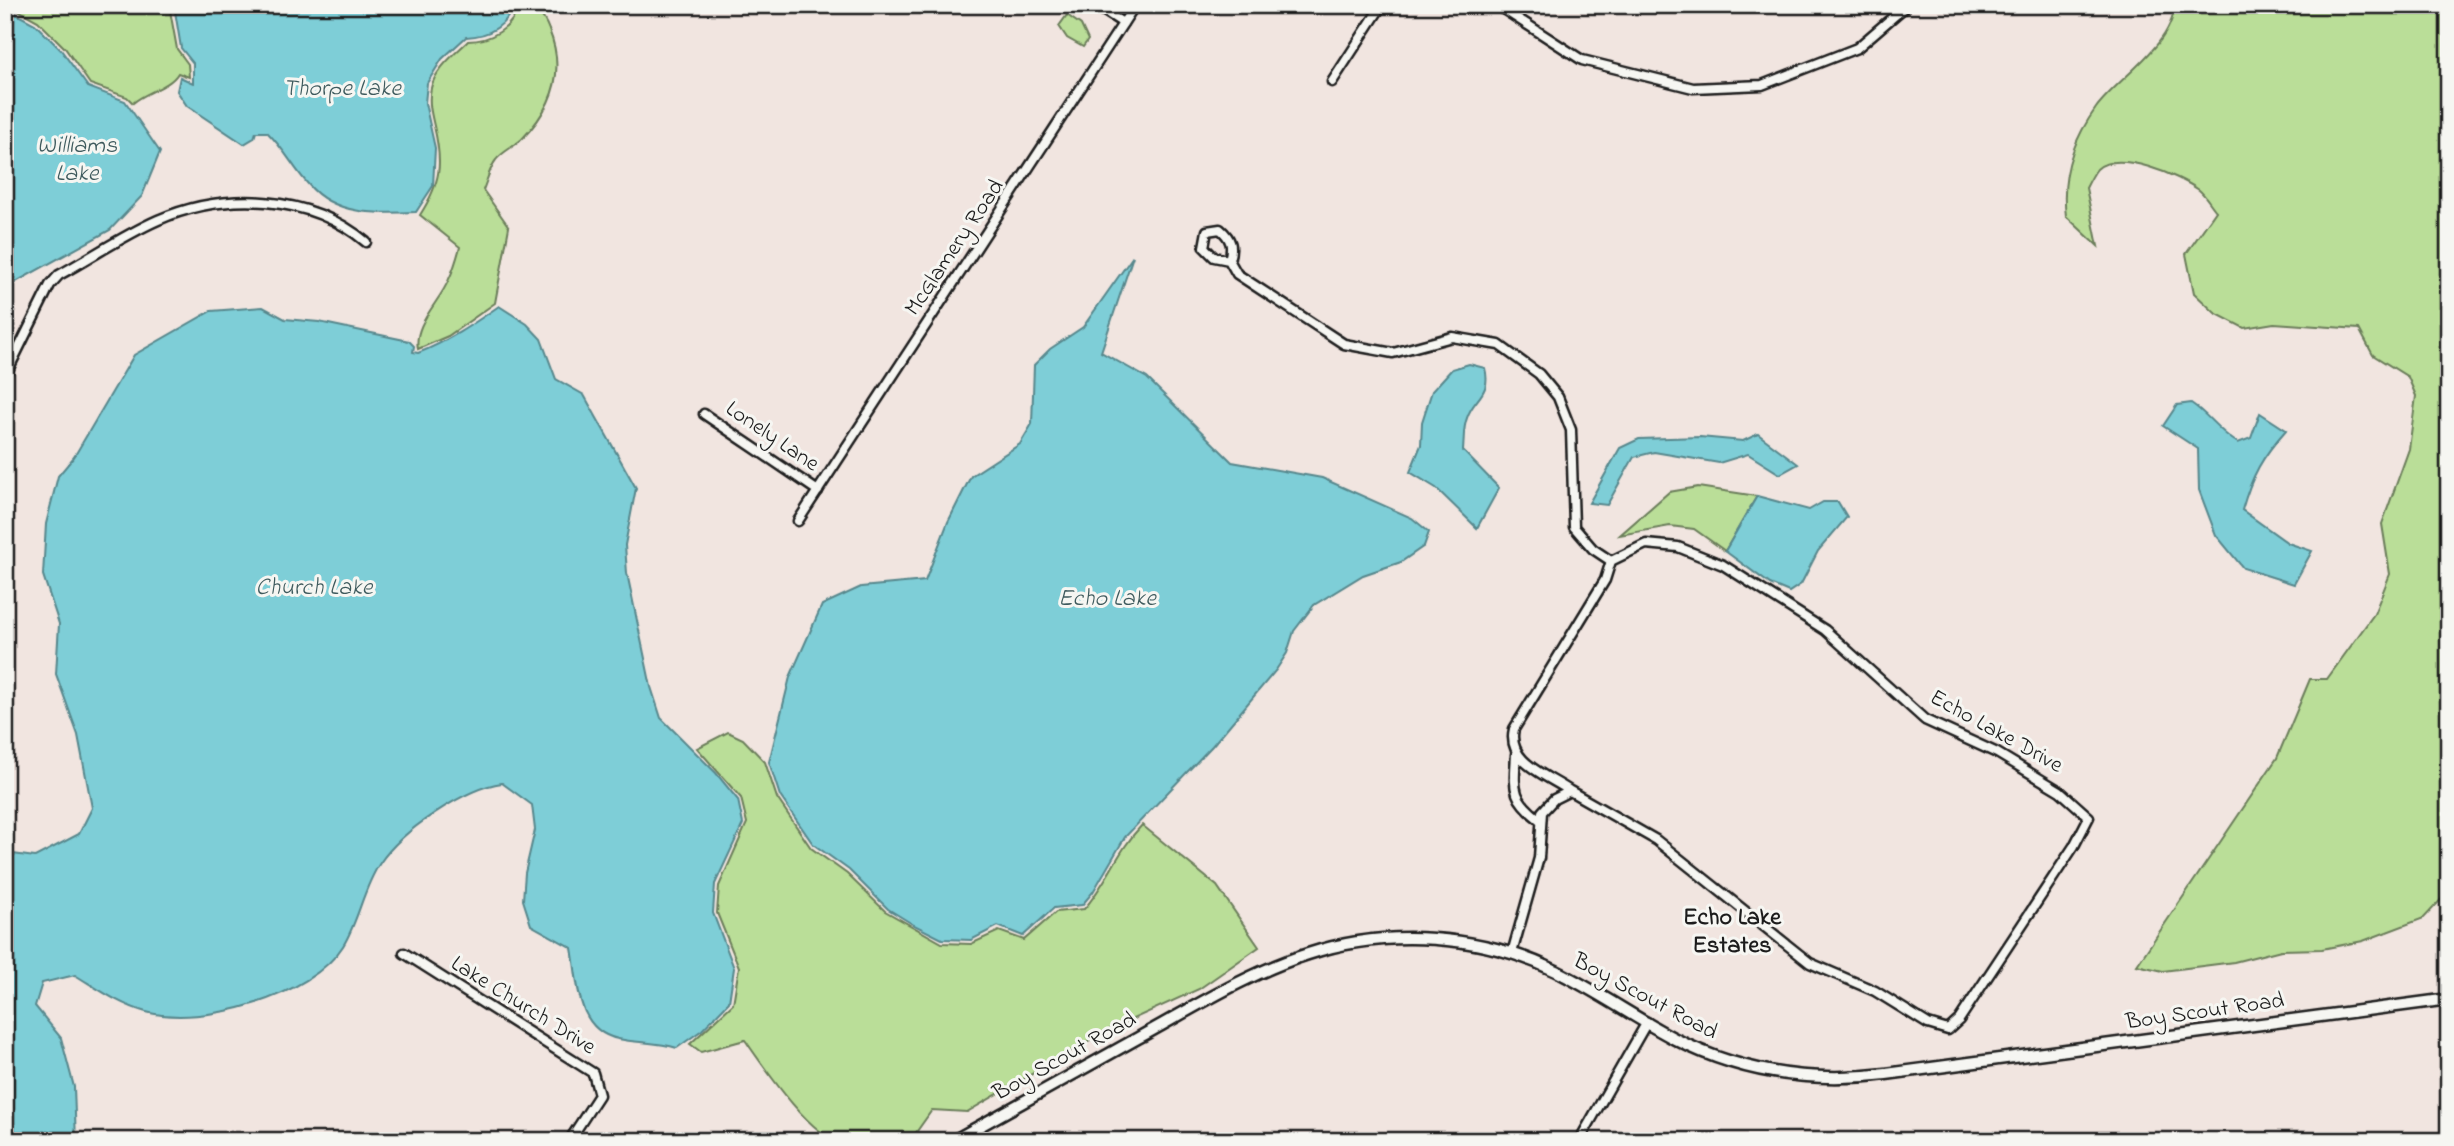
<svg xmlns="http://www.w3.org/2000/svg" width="2454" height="1146" font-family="'Indie Flower',sans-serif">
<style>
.green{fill:#bade98;stroke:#6b7d5a;stroke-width:2}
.water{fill:#7eced7;stroke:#57878c;stroke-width:2}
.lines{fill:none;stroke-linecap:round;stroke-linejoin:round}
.minor-casing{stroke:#1c1c1c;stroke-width:13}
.tertiary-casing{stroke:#1c1c1c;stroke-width:15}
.minor{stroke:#f6f6f2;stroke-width:8}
.tertiary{stroke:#f6f6f2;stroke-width:10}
.labels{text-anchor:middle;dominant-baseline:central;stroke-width:6;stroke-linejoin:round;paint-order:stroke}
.street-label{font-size:23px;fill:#1c1c1c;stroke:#f6f6f2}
.water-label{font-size:24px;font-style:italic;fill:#3e5a5d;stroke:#f6f6f2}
.neighbourhood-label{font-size:24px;font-weight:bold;fill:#1c1c1c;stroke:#f6f6f2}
</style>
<rect width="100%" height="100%" fill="#f1e5e0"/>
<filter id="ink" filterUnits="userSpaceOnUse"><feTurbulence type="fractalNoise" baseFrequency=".0143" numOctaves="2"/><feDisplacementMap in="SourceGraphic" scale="14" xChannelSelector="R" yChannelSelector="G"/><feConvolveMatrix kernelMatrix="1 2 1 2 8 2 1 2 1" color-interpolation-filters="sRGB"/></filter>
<g filter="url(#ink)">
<!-- green -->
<g class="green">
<path d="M9,5H169L177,49L188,64L189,77L178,73C170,87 145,92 133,103L127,97L90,84L65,48L38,21Z"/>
<path d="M518,5C535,5 543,14 549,30C566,71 552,108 522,139C514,147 503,151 496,160C490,167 487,181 483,190L509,227L495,303L448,336L418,349C413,324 440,302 449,279C454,269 457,258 460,247L420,215C441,182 443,164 434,126C431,113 428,101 431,88C435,69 455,54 468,41C489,41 514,29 518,5Z"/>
<path d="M2174,5H2375L2383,9L2386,5H2449V891L2424,918L2363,941L2322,949L2281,950L2234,962L2163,971L2137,965L2277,758L2310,679H2327L2374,614L2390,574L2382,524L2409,449L2416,396L2408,377L2373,355L2359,329L2274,323L2244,328L2215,313L2194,293L2186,254L2216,211C2210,204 2206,196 2199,190C2179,176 2118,149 2097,169C2093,174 2089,182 2086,188L2098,246L2066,216C2061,177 2073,140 2096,108C2116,80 2175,43 2174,5Z"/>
<path d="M1067,15L1081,25L1088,40L1083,47L1067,38L1059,26Z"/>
<path d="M1698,487L1757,496L1725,551L1694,529L1670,526L1620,535L1669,492Z"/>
<path d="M728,732L743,739L765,762L777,798L811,848L847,874L885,911L942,943L971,944L999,931L1024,940L1056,912L1084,909C1107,883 1118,850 1142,825L1217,886L1259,947L1199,989L1102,1033L967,1112L932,1110L910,1141C887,1141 862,1144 840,1141C810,1137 762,1064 745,1040L701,1052L690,1044L733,1004L739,967L717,913L719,886L747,823L741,798L697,748Z"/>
</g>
<!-- water -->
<g class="water">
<path d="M174,5H514C506,27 488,36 466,37L442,59L427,83L425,103L435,148L433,186L416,212C379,214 334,216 308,184C292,166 286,151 267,132H256L254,138L244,144L187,106L177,91L180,77L193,83V63L181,48Z"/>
<path d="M5,8L35,24L61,50L88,87L125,101L160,152L142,196L110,230L5,288Z"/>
<path d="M1133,256L1101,352L1147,378L1232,462L1322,478L1412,518L1429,532L1424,546L1401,562L1363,575L1314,605L1294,631L1287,653L1276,670L1212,746L1125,837L1093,892L1082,905L1054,908L1023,936L998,926L971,940L942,939L914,925L888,909L849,870L813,844L780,796L769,762L790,677L822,605L861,587L925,581L948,522L971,476L1020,444L1032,424L1034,365L1050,349L1083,327Z"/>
<path d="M499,306L527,324L541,339L556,379L584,395L636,488L625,545L627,573L651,687L661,718L716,773L738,800L743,824L715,884L713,913L734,968L729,1002L702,1030L677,1048C658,1042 638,1043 618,1039C576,1030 578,982 572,948L531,925L523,900L525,873L535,830L532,805L502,783C465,788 401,831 380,863C363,888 359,920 343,946C311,997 203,1027 146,1012C120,1005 98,989 75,975L42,983L35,1006L61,1038L74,1087L76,1141H5V845L13,854L35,857L79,834L92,808L78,735L56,674L59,624L43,575L46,524L58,476L74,457L134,355L211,311L263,307L285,319L319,322L409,341L414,346L413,352L418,353C447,342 473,324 499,306Z"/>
<path d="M1469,364L1485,368C1492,395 1473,398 1467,418C1463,427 1464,441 1463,451L1499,488L1477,528L1436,488L1410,472L1421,445L1422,422L1432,391L1452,369Z"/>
<path d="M2191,403C2209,415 2219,432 2238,443L2251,438L2260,413L2286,430C2262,457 2252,475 2242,510L2288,543L2312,551L2294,584L2243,568L2216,535L2199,490L2198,449L2163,426L2177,405Z"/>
<path d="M1758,434L1798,464L1780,474L1748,454L1719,463L1654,452L1634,457L1607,505L1589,503L1620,448L1639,439L1700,437L1743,441Z"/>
<path d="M1757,496L1809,510L1823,502H1838L1847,517L1818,551L1801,584L1789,592L1770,584L1725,551Z"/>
</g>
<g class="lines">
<defs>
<g id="minor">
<path d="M1095,5L1123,23"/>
<path d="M1497,5L1582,60L1693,88L1762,85L1857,48L1907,5"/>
<path d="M1332,82L1382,5"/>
<path d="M1229,260L1214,257L1204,247L1207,231L1220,229C1232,239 1233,247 1229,260L1237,274L1344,344L1393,353L1452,337L1499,345L1539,374L1558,397L1571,430L1574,527L1593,549L1611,561"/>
<path d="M5,376L50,285L59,275C92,257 124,235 158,220C225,191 309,194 366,242"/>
<path d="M704,414L818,491"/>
<path d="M798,521L1135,5"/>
<path d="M1516,754C1514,789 1511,798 1540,820"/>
<path d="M404,953L593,1073L599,1095L569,1141"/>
<path d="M1512,953L1539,858L1542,812L1554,799L1570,791C1547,775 1506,762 1514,729L1605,580L1611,561L1646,544L1678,547L1723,565L1825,630L1925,720L1997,753L2060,791L2089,817L2074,846L1959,1020L1948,1030L1928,1024L1875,991L1810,963L1656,840L1570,791"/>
<path d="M1579,1141L1647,1022"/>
</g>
<path id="tertiary" d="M953,1141C1015,1107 1076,1072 1138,1038C1193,1008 1248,973 1308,954C1387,928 1481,934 1556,971C1597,991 1635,1018 1675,1039C1741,1073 1813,1083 1886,1074L2449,999"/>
</defs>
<!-- minor casing -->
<use href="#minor" class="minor-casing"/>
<!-- tertiary casing -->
<use href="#tertiary" class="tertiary-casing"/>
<!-- minor -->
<use href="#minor" class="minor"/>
<!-- tertiary -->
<use href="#tertiary" class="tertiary"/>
</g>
</g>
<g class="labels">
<!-- street labels -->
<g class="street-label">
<text transform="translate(955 248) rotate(-56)">McGlamery Road</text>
<text transform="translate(772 437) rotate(34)">Lonely Lane</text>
<text transform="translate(1996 732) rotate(29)">Echo Lake Drive</text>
<text transform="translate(1645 997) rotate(28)">Boy Scout Road</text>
<text transform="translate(523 1006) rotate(32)">Lake Church Drive</text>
<text transform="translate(2205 1012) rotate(-8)">Boy Scout Road</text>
<text transform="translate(1065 1057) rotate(-29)">Boy Scout Road</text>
</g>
<!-- water labels -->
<g class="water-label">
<text x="342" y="89">Thorpe Lake</text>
<text x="77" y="146">Williams<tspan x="77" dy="28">Lake</tspan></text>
<text x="314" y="588">Church Lake</text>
<text x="1107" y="599">Echo Lake</text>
</g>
<!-- neighbourhood labels -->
<g class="neighbourhood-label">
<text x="1732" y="918">Echo Lake<tspan x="1732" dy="28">Estates</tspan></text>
</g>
</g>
<!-- margin -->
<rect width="2454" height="1146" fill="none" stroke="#f6f6f2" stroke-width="28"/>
<rect x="14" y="14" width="2426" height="1118" fill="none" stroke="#1c1c1c" stroke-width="2.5" filter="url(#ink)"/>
</svg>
